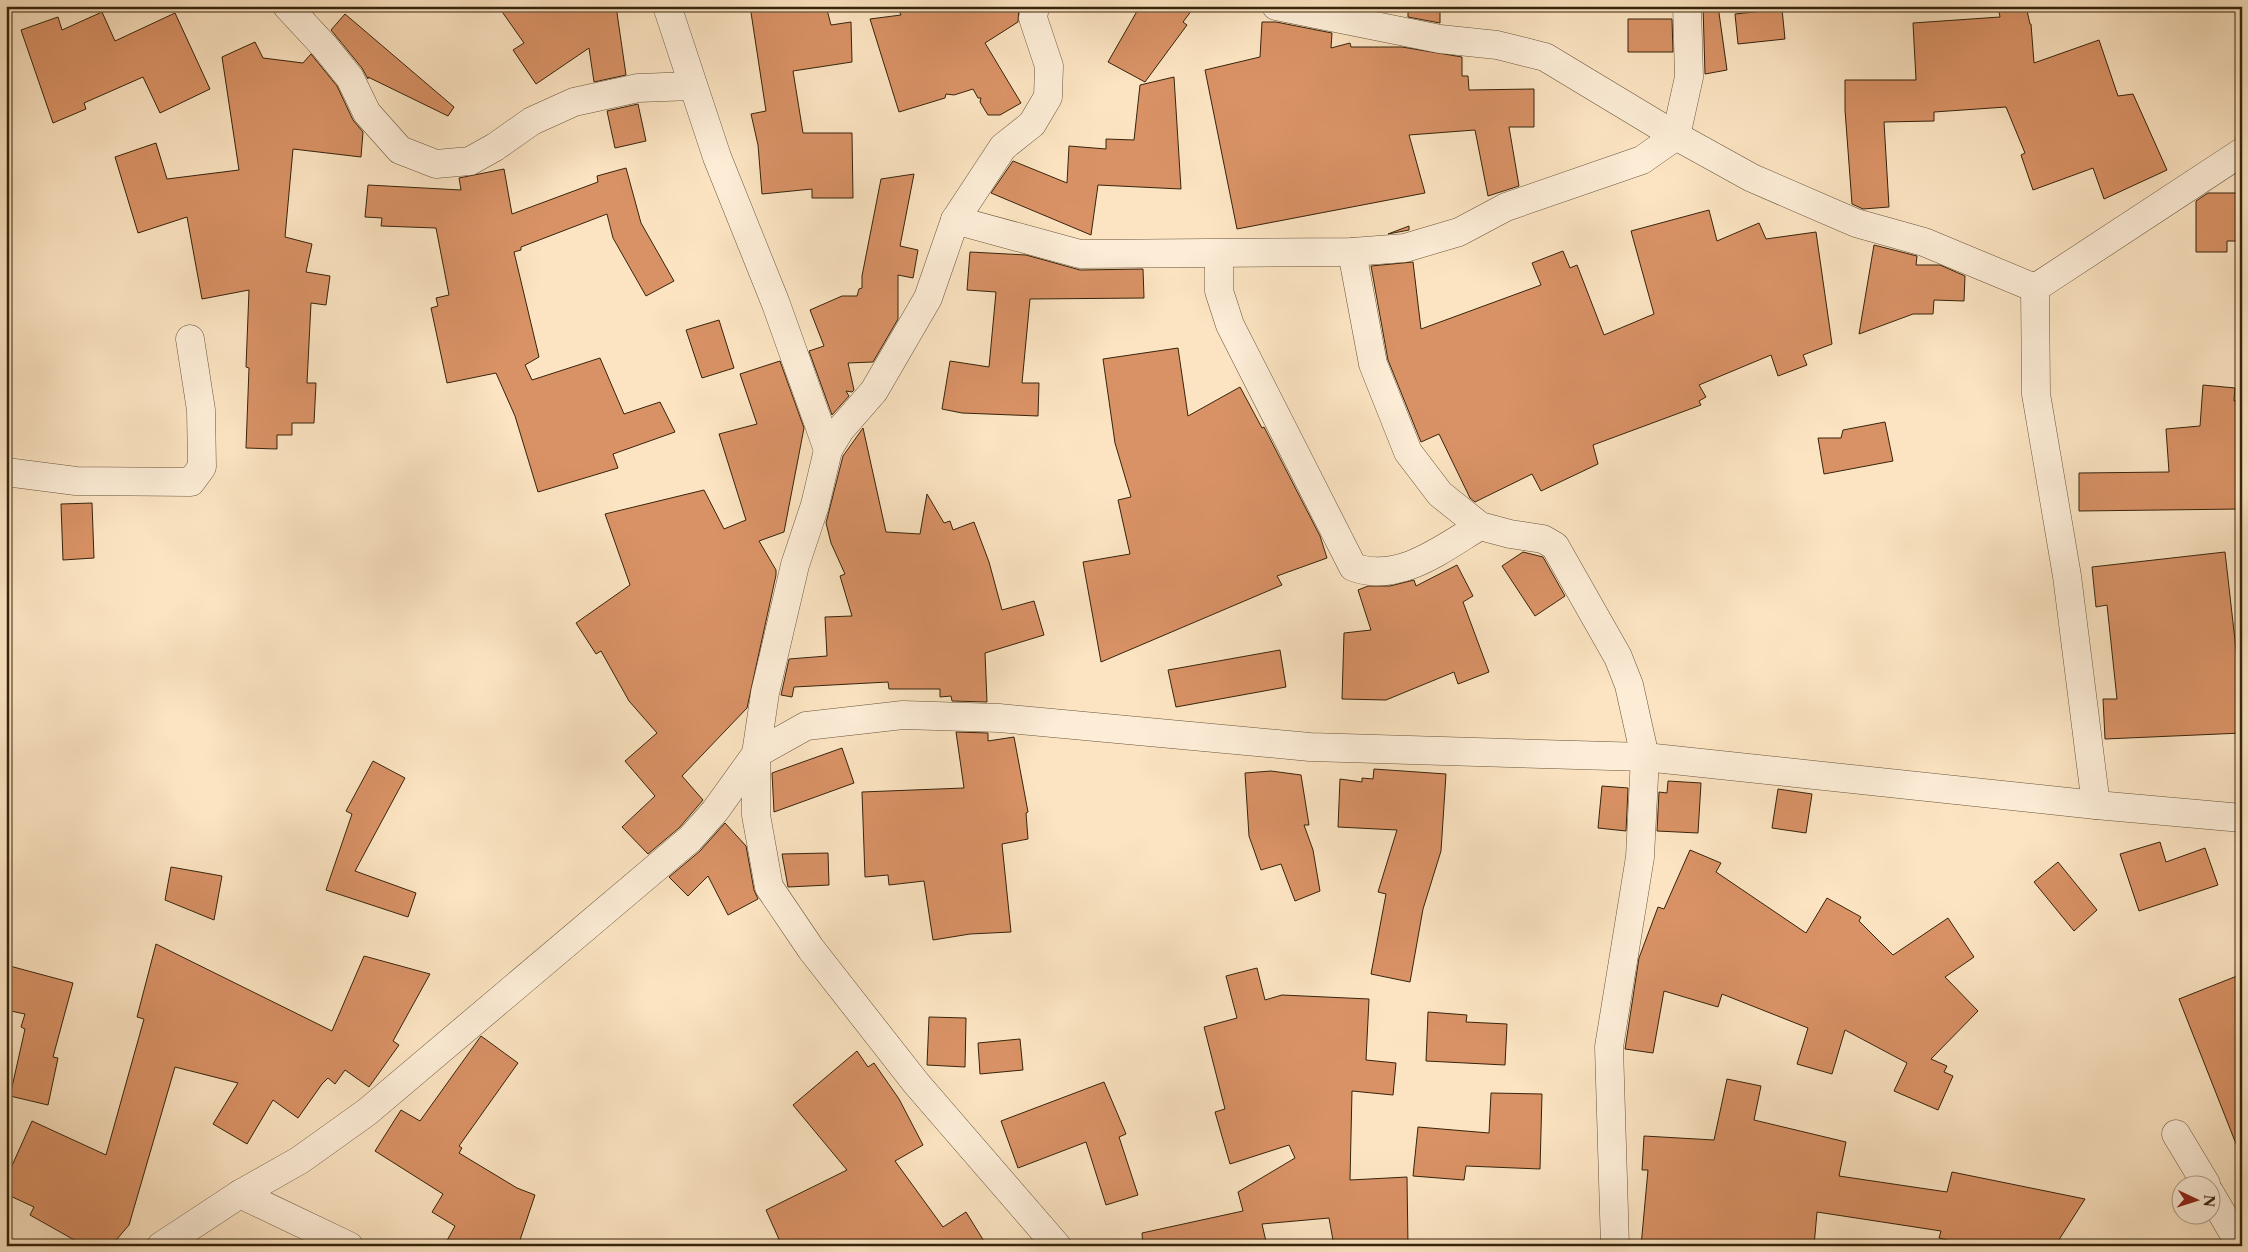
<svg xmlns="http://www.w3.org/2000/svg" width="2248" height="1252" font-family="'Libre Caslon Text',serif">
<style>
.building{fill:#d99266;stroke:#36240b}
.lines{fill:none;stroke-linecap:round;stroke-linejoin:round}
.minor-casing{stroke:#685439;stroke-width:29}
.minor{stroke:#fdedd7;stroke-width:28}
</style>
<rect width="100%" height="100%" fill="#fce4c2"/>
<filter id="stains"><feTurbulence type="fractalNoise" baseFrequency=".004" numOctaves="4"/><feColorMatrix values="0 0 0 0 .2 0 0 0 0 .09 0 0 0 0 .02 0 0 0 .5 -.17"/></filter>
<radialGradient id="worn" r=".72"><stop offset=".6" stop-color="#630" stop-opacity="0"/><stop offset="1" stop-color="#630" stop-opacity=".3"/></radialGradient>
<!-- building -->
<g class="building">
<path d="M498,6H616L626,75L594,82L589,48L536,84L513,50L524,43Z"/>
<path d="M750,6H826L831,25L851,22L852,62L793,71L803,133H852L853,198H812V189L762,194L758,145L751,114L766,111Z"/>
<path d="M897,6H1019L1018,22L985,43L1021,103L1000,115H988L980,102L981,98H978L973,89L954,95L946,94L945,98L899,112L870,19L901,15Z"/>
<path d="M1140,6H1195L1183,22L1187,25L1145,82L1108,62Z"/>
<path d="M1408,6H1440V23L1408,17Z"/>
<path d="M1703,6H1718L1727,70L1705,74Z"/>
<path d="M1998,6H2026L2030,24H2031L2034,63L2099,40L2118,96L2133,94L2167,170L2104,199L2093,168L2033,190L2021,155L2025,153L2006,107L1934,112V121L1884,122L1889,207L1863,209L1852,204L1845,110V80H1916L1913,23L2000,17Z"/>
<path d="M1782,9L1785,39L1738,44L1735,14Z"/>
<path d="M102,12L115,41L175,13L210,89L160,113L143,77L84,103L86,109L53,123L21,30L58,17L62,30Z"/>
<path d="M345,14L454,107L448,116L368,77V79L362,68L331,30Z"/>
<path d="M1628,19H1672L1673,52H1628Z"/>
<path d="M1262,22H1276L1332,33L1331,48L1350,43L1351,47H1402L1462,57V76H1468L1469,90L1534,89V127H1509L1519,186L1488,196L1475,130L1409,135L1425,193L1237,229L1205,70L1260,57Z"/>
<path d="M255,42L263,58L303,63L311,54L337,86L353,120L363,132L361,157L293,149L285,237L312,244L306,272L330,276L326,305L311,303L307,383H316L314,423H292V435H277V449L246,448L249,368L246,367L249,290L202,299L187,217L138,233L115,157L156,143L167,179L239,170L222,57Z"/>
<path d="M1174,77L1181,189L1098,185L1091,235L991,193L1013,161L1067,183L1069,146L1106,149V139L1134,140L1140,85Z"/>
<path d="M638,104L646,141L615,148L607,111Z"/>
<path d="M626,168L641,223L674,281L646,296L613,238L607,214L521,247V250L514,252L539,357L525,365L532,380L600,358L624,414L660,402L675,432L613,454L618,468L538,492L515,416L496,373L447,383L431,308L438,306L436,298L449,295L436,228L381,226L382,218L365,217L368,185L461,190L459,178L504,169L512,214L598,182L597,176Z"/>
<path d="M914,174L900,246L918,250L913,278L898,275V319L873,362L848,363L854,390L852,392L846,391L849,396L832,415L809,351L824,346L810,310L842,296H857L859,289L862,288V276L881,179Z"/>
<path d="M2208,193H2242V241H2227V252H2196V201Z"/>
<path d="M1709,210L1717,241L1759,223L1766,239L1816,232L1832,344L1803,355L1807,365L1778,376L1771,355L1699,385L1706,397L1699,401L1701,405L1593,445L1598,464L1541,491L1532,474L1475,502L1470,498L1439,434L1421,442L1388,360L1371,266L1413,262L1421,329L1541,285L1532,263L1563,251L1570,268L1577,265L1604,335L1654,314L1631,231Z"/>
<path d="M1409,226V230L1388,234Z"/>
<path d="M1874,245L1917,256L1916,265H1940L1965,276L1964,301L1934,300L1933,314H1913L1859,334Z"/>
<path d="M970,252L1026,255L1080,270L1143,269L1144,298L1030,299L1022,383H1039L1038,416L962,413L942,409L950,361L989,367L996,292L967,290Z"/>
<path d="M719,320L734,368L702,378L686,330Z"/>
<path d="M1178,348L1188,416L1240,387L1262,428L1264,427L1320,536L1327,558L1277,576L1282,585L1101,662L1083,562L1130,554L1118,500L1131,497L1115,443L1103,359Z"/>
<path d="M780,361L804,428L784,532L759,541L776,570V575L747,708L682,776L703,800L679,828L648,854L622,827L655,796L625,761L657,733L629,701L601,651L596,654L576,623L630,585L605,514L704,490L724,529L746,520L719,434L757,424L740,374Z"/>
<path d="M2203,385L2235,388L2234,401H2242V509L2079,511V473L2169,472L2166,429L2200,426Z"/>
<path d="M1885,422L1893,461L1824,474L1818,438H1841L1843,430Z"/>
<path d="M863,428L886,532L920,534L927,494L944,523L950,521L953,530L974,522L989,562L1002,610L1034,601L1044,635L985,653L987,702L952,701L951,696L940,697V689H889L888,682L794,687L792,697L781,695L789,659L827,656L825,617L852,616L840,576L845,574L831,543L826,523L843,456Z"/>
<path d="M92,503L94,558L63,560L61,504Z"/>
<path d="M1523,552L1543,557L1565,596L1535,616L1502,566Z"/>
<path d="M2225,552L2242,702V733L2105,739L2103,699H2117L2107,605L2096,607L2092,567Z"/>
<path d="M1457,565L1473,596L1463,602L1489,672L1458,684L1454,672L1386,700L1342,699L1344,633L1371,630L1358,590L1368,586H1390L1414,580L1416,586Z"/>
<path d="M1280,650L1286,687L1176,707L1168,670Z"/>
<path d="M956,732L988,733V741L1014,737L1028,812L1026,813L1028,839L1002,844L1011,932L970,934L933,940L924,881L889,885L888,875L865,877L862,792L964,788Z"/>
<path d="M842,748L854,783L774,812L772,773Z"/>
<path d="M373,761L405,778L355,871L416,893L408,917L326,890L352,814L346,811Z"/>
<path d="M1374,769L1446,774L1441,851L1423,909L1410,982L1371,974L1386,894L1378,892L1397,830L1338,827L1340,779L1362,782V778L1373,779Z"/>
<path d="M1271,771L1301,775L1309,825H1304L1313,850L1320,891L1295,901L1281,864L1261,870L1249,836L1245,773Z"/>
<path d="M1668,781L1701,783L1698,833L1657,831L1659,792L1667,793Z"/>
<path d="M1602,786L1628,788L1626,831L1598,828Z"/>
<path d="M1778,789L1812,794L1806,833L1772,828Z"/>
<path d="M725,823L746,846L754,890L758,899L728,915L708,876L688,896L669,877L700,851Z"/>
<path d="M2160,842L2166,862L2205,848L2218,885L2139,911L2120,854Z"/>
<path d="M1690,850L1721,863L1716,872L1806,933L1827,898L1861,917L1859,921L1893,955L1948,918L1974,957L1945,977L1978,1011L1931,1059L1947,1066L1944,1072L1953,1076L1938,1110L1894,1091L1907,1063L1845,1030L1832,1074L1797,1064L1808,1028L1722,994L1718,1007L1664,991L1653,1053L1625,1049L1639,958L1658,907L1664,909Z"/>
<path d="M828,853L829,885L788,887L782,854Z"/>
<path d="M2058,862L2097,910L2074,931L2034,882Z"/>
<path d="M171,867L222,876L214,920L165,900Z"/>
<path d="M156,944L332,1031L364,956L430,974L393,1041L399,1045L369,1087L345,1070L335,1084L328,1078L322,1084L298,1118L273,1100L247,1144L213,1124L238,1083L175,1067L129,1225L111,1246H85L30,1215L34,1207L6,1194V1179L32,1121L106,1155L144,1019L137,1017Z"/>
<path d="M6,965L73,983L53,1057L58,1058L48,1105L10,1096L25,1029L21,1027L25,1014L6,1010Z"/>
<path d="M1257,968L1265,1000L1282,995L1369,999L1366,1060L1396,1063L1393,1095L1352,1091L1350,1180L1407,1177L1408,1246H1334L1329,1218L1262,1224L1267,1246H1143L1142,1233L1243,1211L1238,1192L1295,1158L1289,1145L1230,1164L1215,1112L1225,1109L1204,1027L1237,1018L1226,976Z"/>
<path d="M2242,974V1154H2240L2179,999Z"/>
<path d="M1428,1012L1467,1015L1466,1022L1507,1024L1505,1065L1426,1061Z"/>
<path d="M929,1017L966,1018L965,1067L927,1065Z"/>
<path d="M481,1036L518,1063L459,1146L462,1148L459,1153L517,1188L535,1195L518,1246H444L455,1226L432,1212L443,1194L375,1151L401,1110L420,1121Z"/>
<path d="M1020,1039L1023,1070L980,1074L978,1043Z"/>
<path d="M857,1051L868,1067L874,1063L899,1099L923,1145L895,1161L943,1227L966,1212L987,1246H782L766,1210L847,1170L793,1105Z"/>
<path d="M1727,1079L1761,1086L1754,1120L1846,1142L1839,1176L1947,1192L1952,1172L2085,1199L2055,1246H1971L1939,1238L1941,1231L1817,1212L1814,1246H1641L1648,1170H1642L1644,1136L1714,1140Z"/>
<path d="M1104,1082L1126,1134L1119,1137L1138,1195L1106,1205L1086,1142L1018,1168L1001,1121Z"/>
<path d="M1491,1093L1542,1094L1540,1169L1466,1166L1464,1180L1413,1176L1418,1127L1489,1133Z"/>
</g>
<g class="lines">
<defs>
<g id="minor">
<path d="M287,6L325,47L350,78L367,113L400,150L436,164L470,161L495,147L532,121L574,102L638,88L692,86"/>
<path d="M667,6L717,157L776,304L828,450"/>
<path d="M1035,6L1033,18L1049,66L1048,97L1032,124L1003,147L955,220L928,298L874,391L840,430L828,450L815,505L795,565L765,693L756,754V815L769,887L811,949L916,1083L1057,1246"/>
<path d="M1276,6L1440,39L1497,45L1545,57L1676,136L1752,178L1856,223L1924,242L2035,288"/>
<path d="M955,220L1080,254L1352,252L1405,248L1459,232L1506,207L1642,160L1676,136L1689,77L1687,6"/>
<path d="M1352,252L1373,364L1408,452L1440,494L1480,526L1510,534L1543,539L1555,546L1618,657L1629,685L1645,757L1640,857L1609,1047L1615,1246"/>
<path d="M1219,254V291L1230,325L1353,567C1399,584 1443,548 1480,526"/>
<path d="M2035,288L2036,394L2067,576L2096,805"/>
<path d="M2035,288L2242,152"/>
<path d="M6,472L76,481L191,482L202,467L201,410L190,339"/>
<path d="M2176,1134L2206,1184"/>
<path d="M2210,1193L2241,1246"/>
<path d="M240,1194L349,1246"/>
<path d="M161,1246L240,1194L300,1160L367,1112L690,839L715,811L756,754L806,726L903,715L999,718L1310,747L1645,757L2096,805L2242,818"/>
</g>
</defs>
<!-- minor casing -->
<use href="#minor" class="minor-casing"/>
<!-- minor -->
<use href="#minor" class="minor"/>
</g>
<!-- margin -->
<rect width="2248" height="1252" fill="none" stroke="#fce4c2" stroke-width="25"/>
<rect x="8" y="8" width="2233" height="1237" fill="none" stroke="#36240b" stroke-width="2.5"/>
<rect x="12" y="12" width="2223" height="1227" fill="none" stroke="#36240b"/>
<!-- north arrow -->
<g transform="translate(2196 1200) rotate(94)"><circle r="24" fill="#fdedd7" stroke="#ad9d85"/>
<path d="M0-4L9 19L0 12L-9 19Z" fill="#8f2418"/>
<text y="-8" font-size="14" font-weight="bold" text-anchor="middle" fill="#36240b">N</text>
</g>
<rect width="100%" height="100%" filter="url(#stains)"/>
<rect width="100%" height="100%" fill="url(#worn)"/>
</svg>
